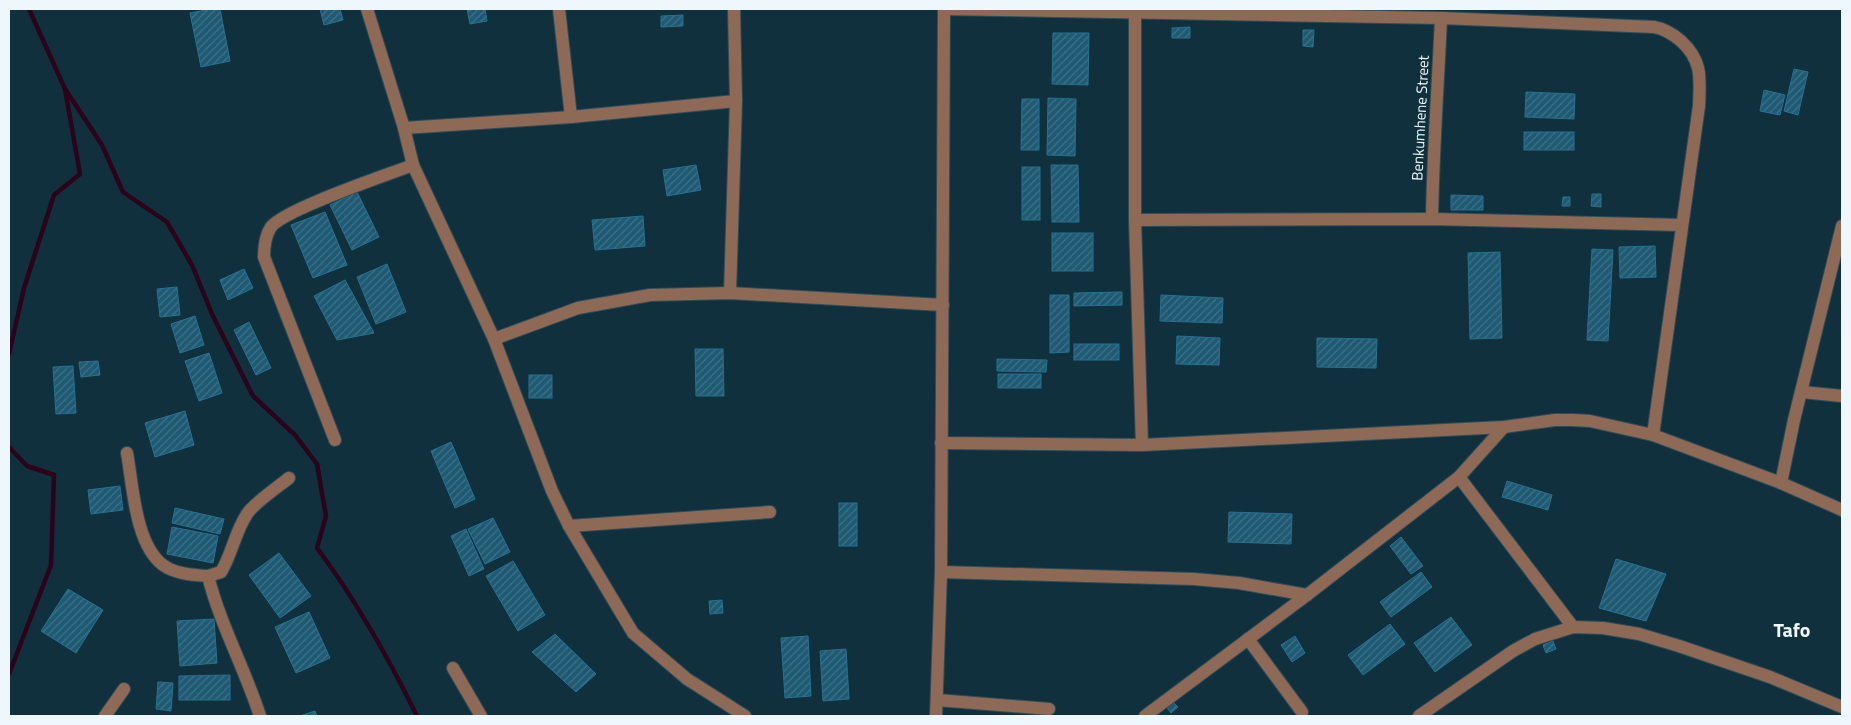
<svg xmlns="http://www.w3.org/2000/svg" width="1851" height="725" font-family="'Titillium Web',sans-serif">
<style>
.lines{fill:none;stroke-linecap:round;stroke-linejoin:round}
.stream{stroke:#2c031a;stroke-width:4.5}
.building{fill:url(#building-hatch);stroke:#277191}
.minor-casing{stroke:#304c58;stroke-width:14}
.minor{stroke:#8e6a56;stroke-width:12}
.labels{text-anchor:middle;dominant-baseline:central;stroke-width:5;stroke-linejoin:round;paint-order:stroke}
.street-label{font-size:15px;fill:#eef7fb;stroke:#11303d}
.district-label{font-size:20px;font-weight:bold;fill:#eef7fb;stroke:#11303d}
</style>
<defs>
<pattern id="building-hatch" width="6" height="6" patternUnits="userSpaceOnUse" patternTransform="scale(1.25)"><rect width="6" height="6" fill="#1e5a73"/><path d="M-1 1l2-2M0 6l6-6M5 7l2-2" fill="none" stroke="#3f7288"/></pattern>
</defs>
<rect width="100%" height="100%" fill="#11303d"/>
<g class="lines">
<!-- stream -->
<g class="stream">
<path d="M65,89L102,145L123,192L167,222L192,265L212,314L253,396L295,435L317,464L326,516L317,548C356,600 388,657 417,716"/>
<path d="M9,354L24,288L54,195L80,174L65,89L29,9"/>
<path d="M9,447L27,466L54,475L51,565L9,674"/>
</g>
</g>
<!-- building -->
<g class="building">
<path d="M211,9H220L230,61L201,67L190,13Z"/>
<path d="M320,9H340L343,20L324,25Z"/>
<path d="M467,9H485L487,21L470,24Z"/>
<path d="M683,15V26L661,27V16Z"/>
<path d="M1190,27V38H1172V28Z"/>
<path d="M1303,30H1314L1313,47L1303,46Z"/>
<path d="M1053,33H1089L1088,85L1052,84Z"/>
<path d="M1794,69L1808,72L1798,115L1784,111Z"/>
<path d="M1764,90L1785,95L1780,115L1760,111Z"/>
<path d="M1526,92L1575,94L1574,119L1525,117Z"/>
<path d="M1048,98L1076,99L1075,156L1047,155Z"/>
<path d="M1022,99H1039V150H1021Z"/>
<rect x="1524" y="132" width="50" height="18"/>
<path d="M696,165L701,190L667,196L663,170Z"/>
<path d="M1051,165H1078L1079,222H1052Z"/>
<rect x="1022" y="167" width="18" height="53"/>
<path d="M357,192L379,237L352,250L330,205Z"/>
<path d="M1592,194H1601V207L1591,206Z"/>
<path d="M1451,195L1483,196V210H1451Z"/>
<path d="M1563,197H1570V206H1562Z"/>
<path d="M325,212L347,265L313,278L291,225Z"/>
<path d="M643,216L645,246L595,250L592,220Z"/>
<rect x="1052" y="233" width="41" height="38"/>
<path d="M1655,246L1656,277L1620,278L1619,247Z"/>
<path d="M1592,249L1613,250L1608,341L1587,340Z"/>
<path d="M1500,252L1502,338L1470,339L1468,253Z"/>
<path d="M387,264L406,312L376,324L357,277Z"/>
<path d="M244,269L253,288L228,300L220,280Z"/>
<path d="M345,280L374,333L337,340L314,296Z"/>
<path d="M177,287L180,315L160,317L157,289Z"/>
<path d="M1122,292V305L1074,306V293Z"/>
<path d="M1050,295H1069V352L1050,353Z"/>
<path d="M1161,295L1223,298L1222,323L1160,321Z"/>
<path d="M195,316L204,345L180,353L171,324Z"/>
<path d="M249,322L271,368L256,375L234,330Z"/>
<path d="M1177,336L1220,338L1219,365L1176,364Z"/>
<path d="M1317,338L1377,339L1376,368L1317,367Z"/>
<rect x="1074" y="344" width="45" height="16"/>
<path d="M695,349H723L724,396H696Z"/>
<path d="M209,353L222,393L199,401L185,361Z"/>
<path d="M997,359L1047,360L1046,372L997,371Z"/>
<path d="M98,361L100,375L81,377L79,362Z"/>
<path d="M73,366L76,413L56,414L53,367Z"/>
<rect x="998" y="374" width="43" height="14"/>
<rect x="529" y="375" width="23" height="23"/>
<path d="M185,411L194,445L155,457L145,423Z"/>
<path d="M451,442L475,499L455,508L431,451Z"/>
<path d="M1507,481L1552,495L1548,510L1502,497Z"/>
<path d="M120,486L123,510L91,514L88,490Z"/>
<rect x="839" y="503" width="18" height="43"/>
<path d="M175,508L224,519L220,534L172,523Z"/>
<path d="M1229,512L1292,514L1291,544L1228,542Z"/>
<path d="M493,518L510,552L485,564L468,529Z"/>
<path d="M172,527L218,536L213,563L167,554Z"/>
<path d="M466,529L484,569L469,576L451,536Z"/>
<path d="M1401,537L1423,566L1411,574L1390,546Z"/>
<path d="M279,553L311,596L280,618L249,575Z"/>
<path d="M1616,559L1666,574L1646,621L1599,608Z"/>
<path d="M513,561L545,615L518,631L486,576Z"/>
<path d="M1421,572L1432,587L1391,617L1380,602Z"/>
<path d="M68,589L103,610L76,653L41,631Z"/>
<path d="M722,600L723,613L710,614L709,601Z"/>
<path d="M309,612L330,658L296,673L275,627Z"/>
<path d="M1451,617L1472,645L1435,672L1414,643Z"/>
<path d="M214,619L217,663L180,666L177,621Z"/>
<path d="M1390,624L1405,644L1363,675L1348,655Z"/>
<path d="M555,634L596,674L576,692L532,652Z"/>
<path d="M808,636L811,696L785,698L781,638Z"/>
<path d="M1295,636L1305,653L1292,662L1281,645Z"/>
<path d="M1553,641L1556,649L1546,653L1543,645Z"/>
<path d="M846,649L849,699L823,701L820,651Z"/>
<path d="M230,675V700H179V676Z"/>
<path d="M158,682L173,683L171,711L156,709Z"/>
<path d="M1170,699L1178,707L1171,713L1164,704Z"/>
<path d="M315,711L317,716H300Z"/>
</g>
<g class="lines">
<defs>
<g id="minor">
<path d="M367,9L404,128L413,165L494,339L552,491L569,526L633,633L687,679L745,716"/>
<path d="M559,9L571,117"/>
<path d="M944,9L1441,18L1654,27C1665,29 1673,34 1681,41C1703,61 1700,79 1699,106L1653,435"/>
<path d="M1135,12V220L1142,445"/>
<path d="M404,128L571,117L736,101"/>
<path d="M1432,219C1433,152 1438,85 1441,18"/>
<path d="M1135,220L1432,219L1682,225"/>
<path d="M730,293L736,101L734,9"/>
<path d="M494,339L578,308L650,295L730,293L943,305"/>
<path d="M1802,392L1842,396"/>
<path d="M335,440L264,257C264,247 265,236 271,227C285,209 387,175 413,165"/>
<path d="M941,443L1142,445L1504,427L1555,420H1573L1590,421L1653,435L1781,483L1842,510"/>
<path d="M127,453C133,486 135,544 163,565C175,574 194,575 208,576C220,624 245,669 260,716"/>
<path d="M1459,477L1573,627"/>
<path d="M1781,483L1794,420L1842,226"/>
<path d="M569,526L770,512"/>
<path d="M941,572L1194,579L1239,583L1307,595"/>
<path d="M208,576L221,572C232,554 235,532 247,514C254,503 278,487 289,478"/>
<path d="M1248,639L1302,712"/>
<path d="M453,668L481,716"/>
<path d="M937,700L1049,709"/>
<path d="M105,716L124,689"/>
<path d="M936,716L941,572L944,9"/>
<path d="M1145,716L1307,595L1459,477L1504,427"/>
<path d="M1419,716L1513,651L1535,639L1573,627L1603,628L1639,634L1679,646L1770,677L1842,707"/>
</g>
</defs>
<!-- minor casing -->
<use href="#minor" class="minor-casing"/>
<!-- minor -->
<use href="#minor" class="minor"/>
</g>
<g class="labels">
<!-- street labels -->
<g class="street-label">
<text transform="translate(1420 118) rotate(-87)">Benkumhene Street</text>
</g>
<!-- district labels -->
<g class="district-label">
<text x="1792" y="629">Tafo</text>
</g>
</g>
<!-- border -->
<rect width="1851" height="725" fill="none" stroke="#eef7fb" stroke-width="20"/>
</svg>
